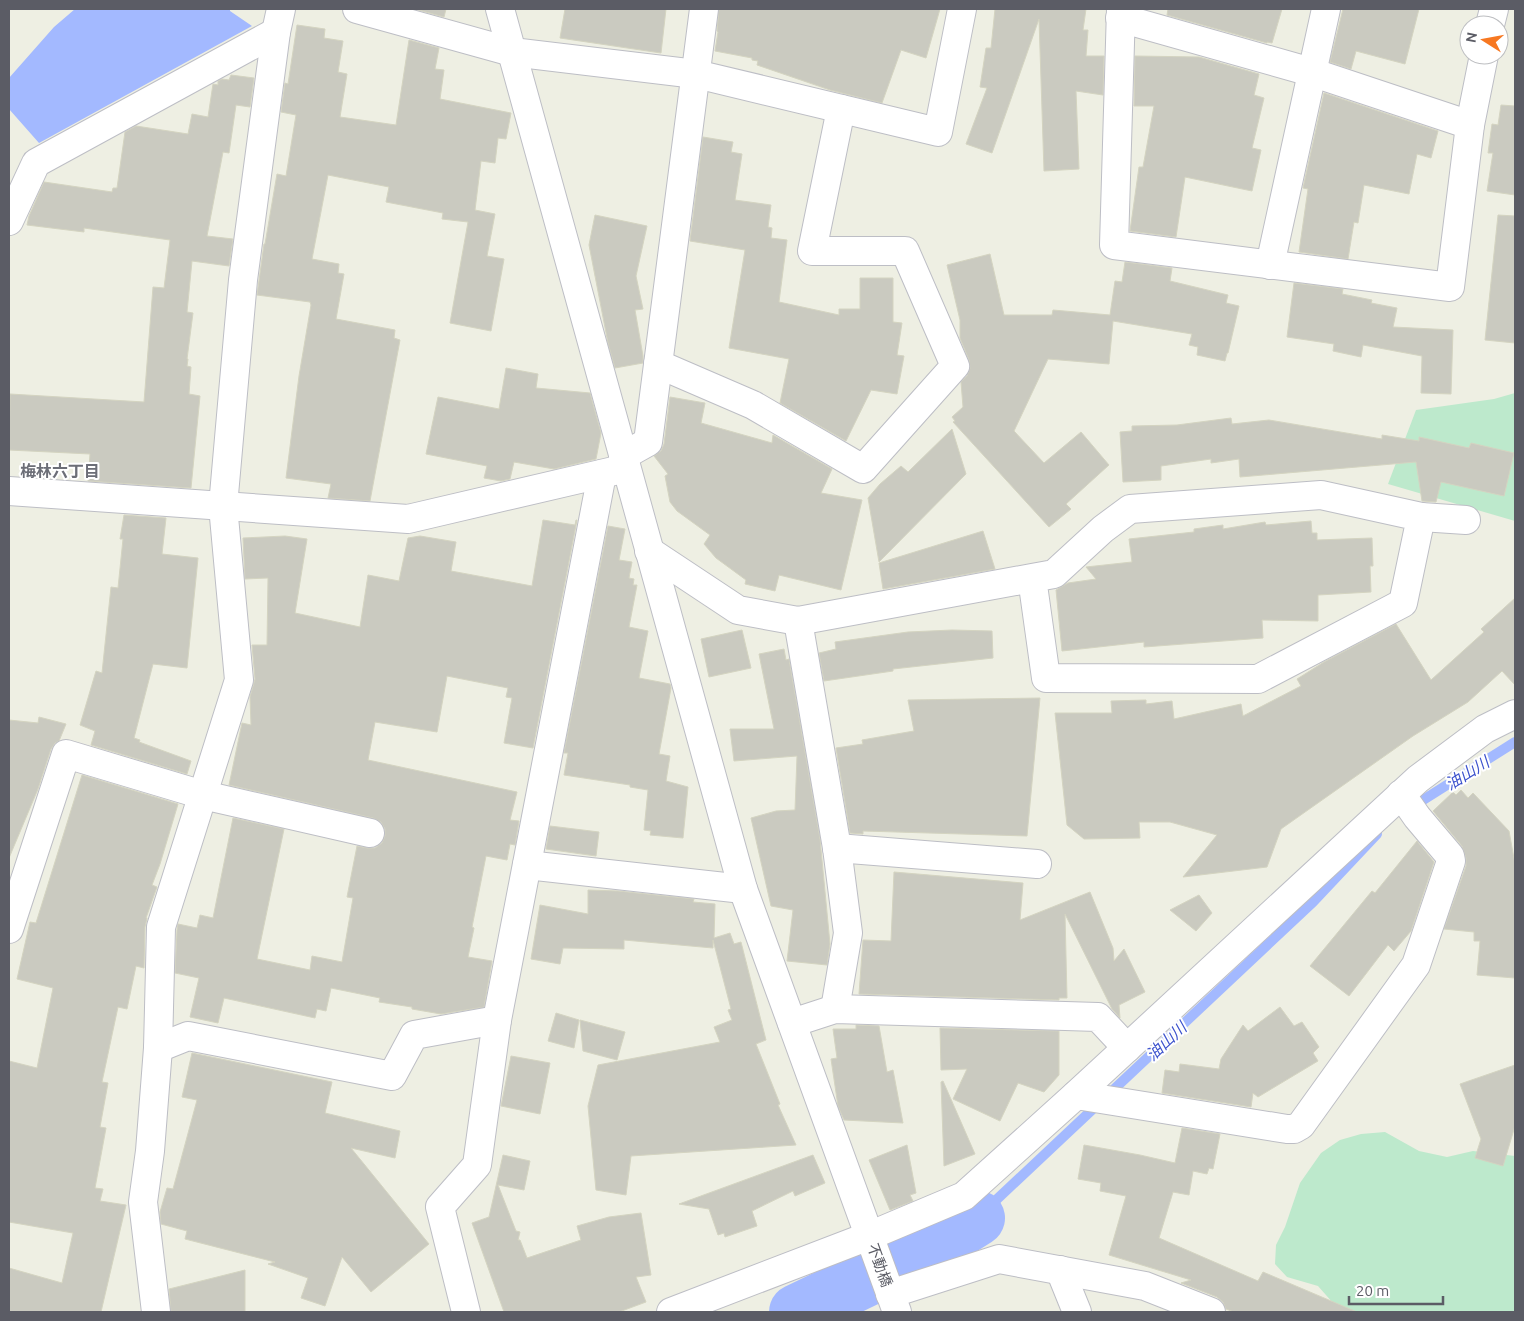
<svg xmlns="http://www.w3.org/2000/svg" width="1524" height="1321" font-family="Ubuntu,'Noto Sans JP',sans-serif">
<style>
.green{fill:#bde9cc}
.water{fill:#a3b9ff}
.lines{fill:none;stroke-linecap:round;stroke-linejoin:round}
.stream{stroke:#a3b9ff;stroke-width:10}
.river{stroke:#a3b9ff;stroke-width:56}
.building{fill:#cacac0;stroke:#d4d4c1}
.minor-casing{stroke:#bdbec5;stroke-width:30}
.minor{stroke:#fff;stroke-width:28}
.labels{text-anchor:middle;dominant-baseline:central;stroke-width:4;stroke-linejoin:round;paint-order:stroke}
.street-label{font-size:15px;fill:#5b5c65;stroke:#fff}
.neighbourhood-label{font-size:16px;font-weight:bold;fill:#6c6e77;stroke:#fff}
.water-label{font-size:16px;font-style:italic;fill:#3c52cd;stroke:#fff}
</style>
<rect width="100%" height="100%" fill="#eeefe3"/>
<!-- green -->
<g class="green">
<path d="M1515,393V521L1388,484L1416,410L1494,399Z"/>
<path d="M1385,1132L1419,1151L1447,1157L1473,1151L1515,1156V1312H1341L1318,1286L1287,1277L1275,1264L1276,1245L1285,1227L1300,1183L1321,1153L1340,1140L1361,1134Z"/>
</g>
<!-- water -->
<path class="water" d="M75,9H230V11L252,26L39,143L9,109V78L54,27Z"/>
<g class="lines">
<!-- stream -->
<g class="stream">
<path d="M1412,807L1515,742"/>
<path d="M977,1218L1313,902L1377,834"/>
</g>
<!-- river -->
<path class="river" d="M797,1312L928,1249L977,1218"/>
</g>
<!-- building -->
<g class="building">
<path d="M415,9H446L444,17Z"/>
<path d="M565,9H666L661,53L560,38Z"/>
<path d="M719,9H940L926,58L901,50L882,103L830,90L757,65L758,61L752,60V58L715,51L718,32L717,31Z"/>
<path d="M995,9H1086L1083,30H1088L1086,56H1104L1103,95L1076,91L1079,169L1044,171L1039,19L992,153L966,144L987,88L980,87L986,48H991Z"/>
<path d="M1168,9H1282L1272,43L1267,42V43L1167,15Z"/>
<path d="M1343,9H1419L1405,64L1356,51L1351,69L1330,62Z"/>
<path d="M297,25L325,29L324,38L343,41L338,72L347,74L340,117L396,125L409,40L439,48L435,69L444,70L440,99L511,113L506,139L498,138L495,163L481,161L475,210L495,214L487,256L504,259L491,331L450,323L468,222L442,219L443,213L386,202L389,187L328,175L312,259L339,264L338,273L344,274L336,319L395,330L394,338L400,340L370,501L328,498L331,484L286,478L299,376L311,305L310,302L257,295L264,244H265L277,174L286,176L296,115L281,112L285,83L288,84Z"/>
<path d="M1135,56L1199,57L1259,74L1254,95L1264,98L1252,148L1261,150L1252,191L1185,177L1176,237L1130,231L1139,167H1143L1154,106H1134Z"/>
<path d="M231,75L254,78L250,107L236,105L229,153L223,152L207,236L233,239L229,266L192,261L187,312L193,313L187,359H188L187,366L191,367L189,394L200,396L191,488L88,481L90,454L9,450L10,394L144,402L153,287L164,288L170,240L84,228V232L27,225L29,216L44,182L112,192L113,188H117L125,132L136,126L188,134L192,114L208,117L213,84L218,85V81L222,79L229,80Z"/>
<path d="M1324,93L1438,131L1431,158L1417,154L1409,194L1364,185L1358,223L1354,222L1348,259L1299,252L1308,189L1303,188Z"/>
<path d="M1501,105L1515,106V195L1487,191L1493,153H1488L1492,124L1498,125Z"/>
<path d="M703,137L733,142L731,152L742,154L735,200L771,205L768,227L772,228L771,238L787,240L779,302L839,315V309H860V278H893V322L902,323L897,355L904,356L897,394L871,390L846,441L780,403L789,359L729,348L745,250L690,241Z"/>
<path d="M595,215L647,226L636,276L643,309L635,310L643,356V363L615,368L608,343L589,245Z"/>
<path d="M1498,215L1515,216V343L1485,340Z"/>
<path d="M990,254L1004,315H1052L1053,310L1110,315L1115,281L1122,282L1125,262L1172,268L1170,281L1228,295L1226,303L1239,306L1228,353H1227L1225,361L1197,355L1198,347L1189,345L1192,334L1113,321L1109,364L1048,359L1014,431L1044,463L1081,432L1109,465L1066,504L1071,509L1049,527L953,422L955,421L952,417L963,407L961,382L967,376L970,368L969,360L960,338V320L947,265Z"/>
<path d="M1294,283L1343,289L1342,294L1372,300L1371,303L1397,308L1393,327L1453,330L1451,394L1421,393L1422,356L1363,345L1361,357L1333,351L1334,344L1287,337Z"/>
<path d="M506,368L538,374L536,388L590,393L601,433L596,459L554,469L514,462L510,479L501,481L484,478L487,466L426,454L438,397L499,409Z"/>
<path d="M670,397L705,403L701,423L772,443L773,435L832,469L821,493L862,500L841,590L779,575L775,591L745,584L746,580L716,558L704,544L710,535L677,511L670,502L665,476L668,474L654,456L661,451L664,444Z"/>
<path d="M1231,418L1232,424L1269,420L1382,439V435L1419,441V437L1469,448L1471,443L1514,453L1504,496L1441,482L1436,502L1422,501L1416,462L1240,477L1239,459L1211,463V459L1161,466V480L1123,482L1120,432L1132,431V426L1177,425Z"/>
<path d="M952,429L966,474L879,562L868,498L880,484L901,466L908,472Z"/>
<path d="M124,515L166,518L162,554L198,558L187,668L153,664L134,738L140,740L139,742L191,761L187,774L91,745L95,731L80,725L96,671L102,673L111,587L118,588L123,539H120Z"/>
<path d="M543,520L575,525L576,520H577L533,748L504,743L512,698L506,697L508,688L447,676L437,732L375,722L368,760L517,792L510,820L519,821L515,845L510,844L507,860L486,856L472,927L474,928L468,957L492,961L484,1007L441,1014L412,1009V1007L379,1002L380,998L331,988L326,1011L317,1009L315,1018L224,998L218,1023L190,1017L199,978L175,973L177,930L178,924L197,928L200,915L213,918L233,818L284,829L257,959L310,970L312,956L342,962L353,898L347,897L357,846L367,848H375L382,843L385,836V829L381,822L373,818L229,785L242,723L251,725L250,697L255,679L252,645H267L268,578L245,579L243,538L285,536L307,539L295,613L360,627L368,575L399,581L408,538L420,536L456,542L451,571L532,586Z"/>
<path d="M1311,521L1312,533H1317V540L1372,538L1373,566H1370L1371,592L1318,595V621L1262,620L1263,638L1144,647V642L1062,651L1056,590L1068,583L1096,579L1086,567L1132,562L1129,539L1194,532V529L1223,525V529L1265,522L1266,525Z"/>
<path d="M608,526L625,529L619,560L632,562L629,578L634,579L633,585H637L629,627L648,631L639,678L670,684L671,688L659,754L670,756L666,781L688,787L683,838L650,835L651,831L644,830L648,790L630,787V785L564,775L568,753H564Z"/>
<path d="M983,531L995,569L883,589L879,563Z"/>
<path d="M1515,598V685L1502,671L1468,702L1413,736L1281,829L1267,867L1183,877L1217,835L1170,822H1139L1140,838L1084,839L1067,825L1055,713H1112L1111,701L1146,700V704L1172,701L1174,719L1241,704L1243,716L1301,686L1297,679L1324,662L1396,624L1431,680L1484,632L1481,629Z"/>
<path d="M742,630L751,668L709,677L701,639Z"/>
<path d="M952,630L992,631L993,658L893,669V671L824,681L819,653L836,649L835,642L908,632Z"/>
<path d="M784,649L786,660L789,659L820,839L830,944L827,965L787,961L793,910L771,906L751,818L776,811L795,810L797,756L734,761L730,729H774L759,654Z"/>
<path d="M1040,698L1027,836L863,831V834L850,833L836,748L863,744L862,740L914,731L908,700Z"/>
<path d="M39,717L66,724L59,741L55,743L51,749L38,789L9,858V720L38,723Z"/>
<path d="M82,775L178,804L160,864L152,885L157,887L146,918H147L145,927L144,968L136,966L127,1009L118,1007L102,1082L108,1083L100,1127L106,1128L95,1188L103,1189L100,1201L126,1205L101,1312H9V1268L62,1283L73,1233L9,1222V1061L37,1068L53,988L17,979L30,922L36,923Z"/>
<path d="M1461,790L1468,798L1473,793L1509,831L1515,864V978L1477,975L1480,941H1474V932L1444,929L1466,866V858L1462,846L1433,811L1453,792L1456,795Z"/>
<path d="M550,826L599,832L596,856L546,849Z"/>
<path d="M1417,841L1434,862L1411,931L1394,951L1388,945L1349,996L1310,966L1372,891L1375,893Z"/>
<path d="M894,872L1023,883L1020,920L1090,892L1113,948L1114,961L1124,949L1145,992L1119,1005L1120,1018L1112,1009L1065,914L1067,998H1059V1000L859,994L863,940L891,941Z"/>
<path d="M588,890L618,891L694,899L693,902L715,904L714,938L730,933L734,944L741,942L766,1040L756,1044L780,1104L778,1105L796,1145L631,1156L626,1195L596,1190L588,1106L598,1065L720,1042L714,1027L732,1020L728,1010L731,1009L713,940V948L624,940V949L563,948L560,964L531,959L540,905L588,914Z"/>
<path d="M1199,895L1212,913L1196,931L1170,910Z"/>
<path d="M1280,1007L1294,1026L1302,1022L1319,1047L1313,1053L1318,1061L1258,1097L1253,1093L1251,1107L1162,1093L1165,1070L1179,1072L1180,1064L1219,1069L1221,1059L1243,1025L1248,1031Z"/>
<path d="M556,1013L579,1020L574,1048L548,1041Z"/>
<path d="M580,1020L625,1032L617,1060L583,1051Z"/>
<path d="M856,1025L879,1026L887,1072L893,1070L903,1123L844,1120L838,1106L831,1059L837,1058L833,1029H856Z"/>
<path d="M940,1028L1059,1031V1075L1044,1092L1018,1083L1000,1121L953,1099L967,1069L941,1070Z"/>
<path d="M192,1053L332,1082L325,1113L400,1131L395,1158L351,1148L429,1244L371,1292L342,1257L325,1306L301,1298L308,1278L268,1264L275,1262L185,1239L187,1231L161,1224L160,1212L167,1188L173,1189L197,1100L182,1097Z"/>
<path d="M511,1056L550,1063L540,1114L501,1106Z"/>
<path d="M1515,1065V1126L1503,1166L1475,1158L1481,1139L1460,1084Z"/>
<path d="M943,1081L975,1154L944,1166L941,1082Z"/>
<path d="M1182,1128L1220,1134L1213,1169L1209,1168L1207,1174L1193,1171L1189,1195L1173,1192L1159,1238L1258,1281L1263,1272L1357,1312H1234L1226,1309L1223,1302L1217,1297L1181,1283L1191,1280L1109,1255L1126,1196L1100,1191L1101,1183L1078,1179L1084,1145L1140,1155L1175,1163Z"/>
<path d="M907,1145L916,1193L910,1195L913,1201L890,1210L869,1160Z"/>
<path d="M503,1155L530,1161L524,1190L498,1185L516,1231L520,1232L518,1240H520L527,1258L581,1240L577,1226L609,1217L641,1213L651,1275L636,1277L646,1302L619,1312H504L472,1223L489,1217Z"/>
<path d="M813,1155L825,1183L795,1196L793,1191L752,1211L757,1226L725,1237L724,1233L718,1235L709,1209L679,1204Z"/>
<path d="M245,1270V1312H171L169,1289Z"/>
</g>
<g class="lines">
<defs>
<g id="minor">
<path d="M357,9L512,52L696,74L938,132L962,9"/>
<path d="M500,9L743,889L897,1312"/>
<path d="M1121,9L1114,245L1450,287L1470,125L1484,55"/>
<path d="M1120,18L1311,72L1470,125"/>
<path d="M1490,25L1494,9"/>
<path d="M9,221L36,163L276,32"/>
<path d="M1270,265L1326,9"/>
<path d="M658,364L753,405L863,469L955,366L905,251H812L841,109"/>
<path d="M623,456L648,442L704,9"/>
<path d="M9,491L408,519L618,470"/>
<path d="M1421,517L1466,520"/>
<path d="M649,551L738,610L798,621L1032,578L1054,574L1103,529L1130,509L1321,495L1421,517L1403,603L1258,679L1046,678L1032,578"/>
<path d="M798,621L837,848L848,933L835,1009"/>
<path d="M837,848L1037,864"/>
<path d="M527,865L743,889"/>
<path d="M9,929L66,754L203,795L370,833"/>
<path d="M792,1023L835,1009L1098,1017L1127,1048"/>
<path d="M158,1048L188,1036L392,1076L414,1035L497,1020"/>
<path d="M1076,1095L1287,1129H1294L1301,1125L1416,965L1451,861L1450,856L1417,817L1401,794"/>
<path d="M1060,1270L1077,1312"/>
<path d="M890,1294L999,1259L1145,1286L1211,1312"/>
<path d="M156,1312L143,1202L150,1151L158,1048L161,927L239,680L223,506L243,280L276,32L281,9"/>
<path d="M466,1312L440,1207L477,1165L497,1020L602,474"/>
<path d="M671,1312L869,1236L964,1196L1076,1095L1418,779L1485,729L1515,714"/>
</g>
</defs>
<!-- minor casing -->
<use href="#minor" class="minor-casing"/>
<!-- minor -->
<use href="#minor" class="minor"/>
</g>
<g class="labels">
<!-- street labels -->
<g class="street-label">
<text transform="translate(880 1265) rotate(70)">不動橋</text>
</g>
<!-- neighbourhood labels -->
<g class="neighbourhood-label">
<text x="60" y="471">梅林六丁目</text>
</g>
<!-- water labels -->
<g class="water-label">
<text transform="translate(1467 773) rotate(-32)">油山川</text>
<text transform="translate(1166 1041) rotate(-43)">油山川</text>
</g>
</g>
<!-- border -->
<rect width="1524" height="1321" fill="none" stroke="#5b5c65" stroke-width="20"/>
<!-- north arrow -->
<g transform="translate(1484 40) rotate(281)"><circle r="24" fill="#ffffff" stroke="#bdbec1"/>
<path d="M0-4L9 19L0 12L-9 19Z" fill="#f77821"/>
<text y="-8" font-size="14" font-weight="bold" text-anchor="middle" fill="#5b5c65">N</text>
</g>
<!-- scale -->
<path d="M1349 1296v8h94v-8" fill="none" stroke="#5b5c65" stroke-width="2.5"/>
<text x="1356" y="1296" font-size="15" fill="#5b5c65" stroke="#ffffff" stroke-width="4" paint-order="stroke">20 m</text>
</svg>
